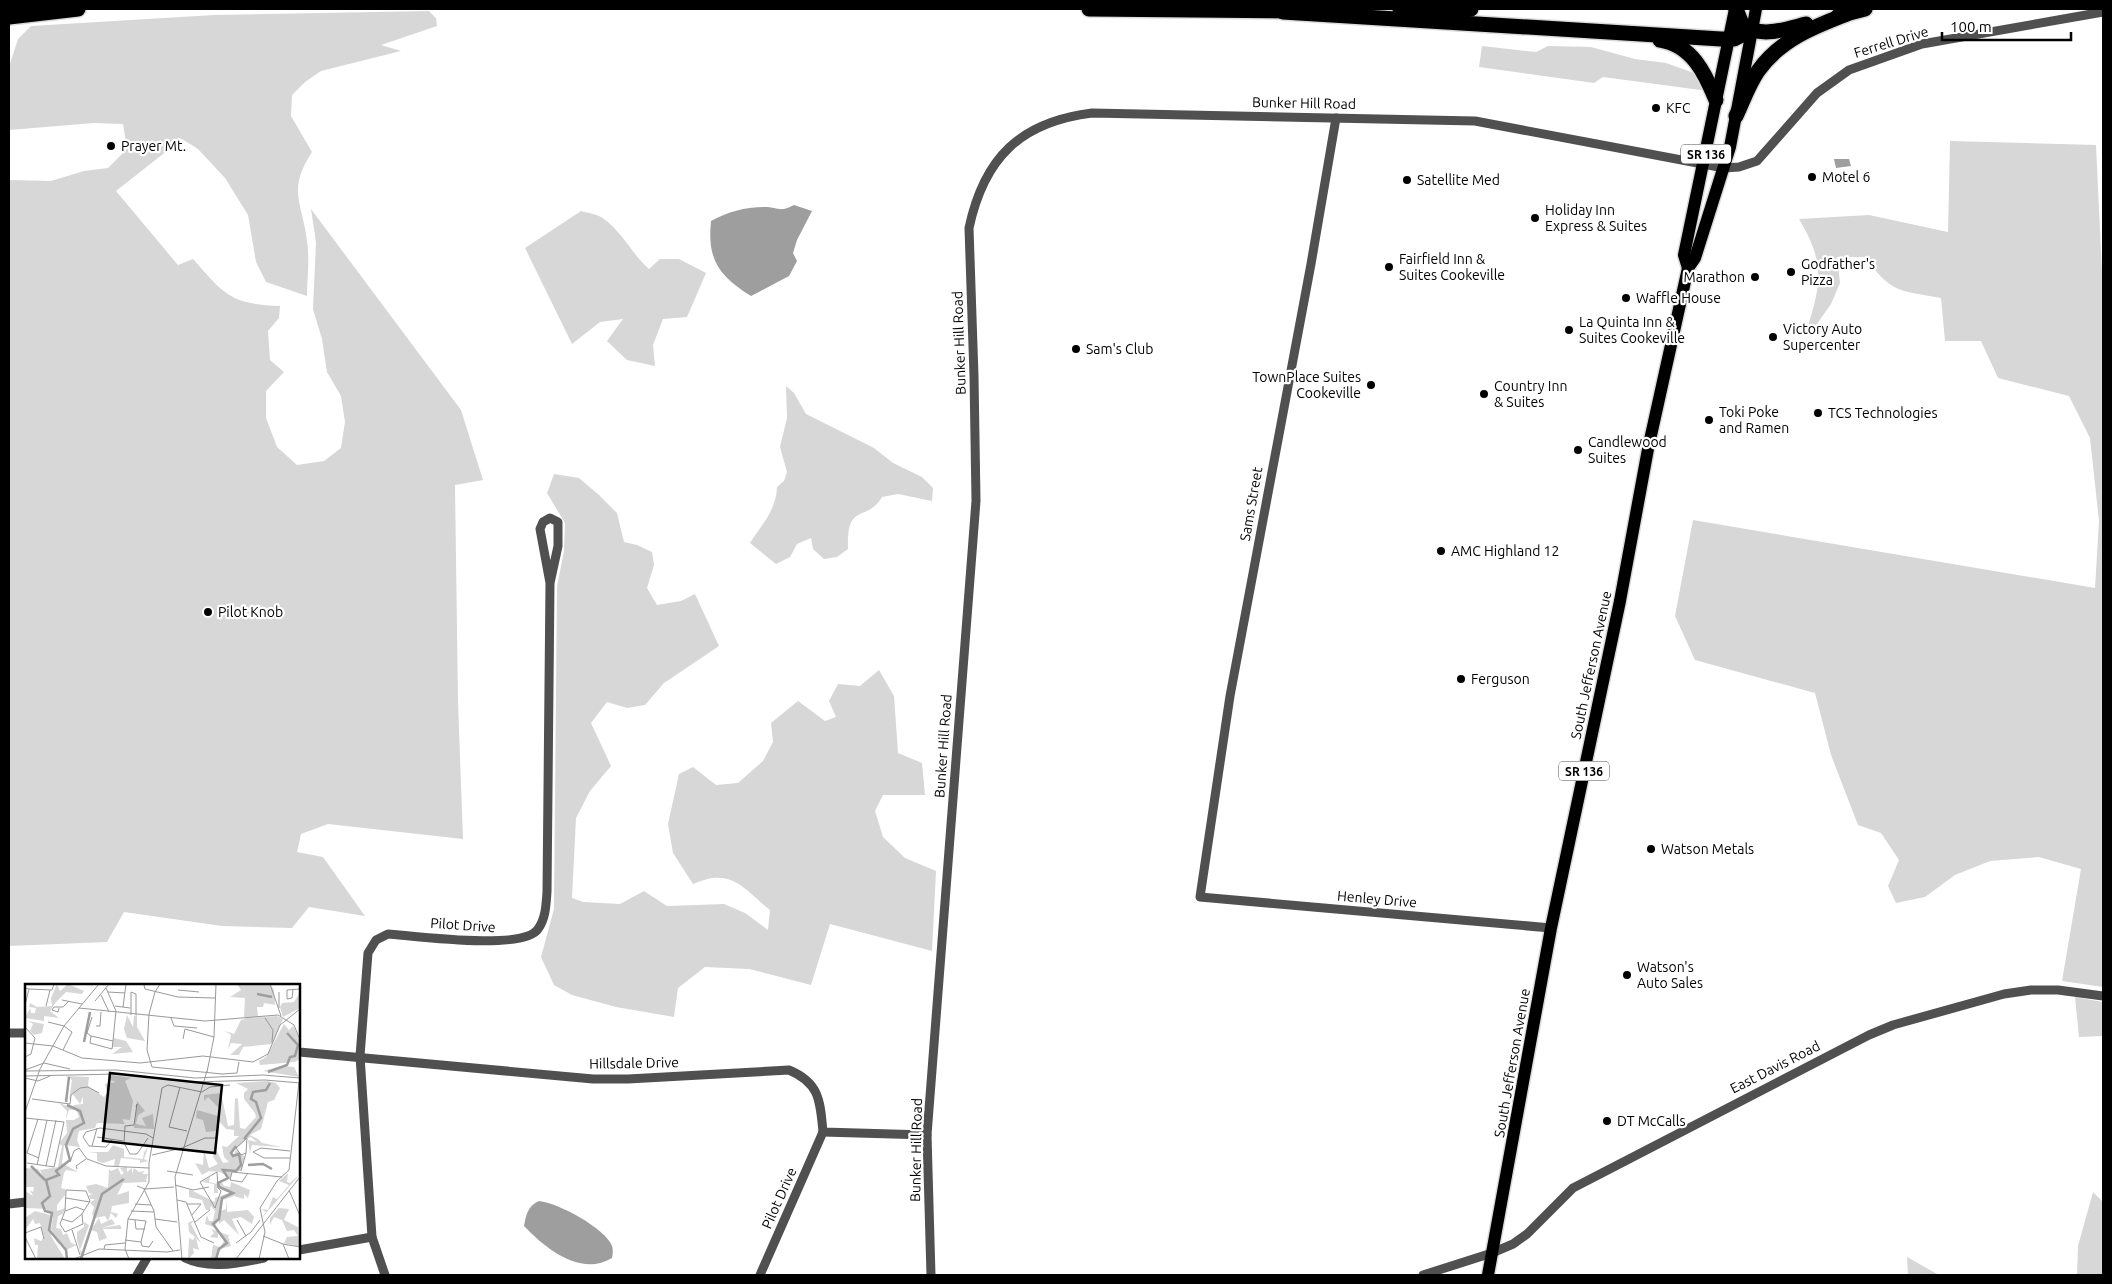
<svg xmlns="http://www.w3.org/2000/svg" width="2112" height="1284" font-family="Ubuntu,sans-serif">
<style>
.green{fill:#d7d7d7}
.water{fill:#9e9e9e}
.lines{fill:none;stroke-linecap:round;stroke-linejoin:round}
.primary-casing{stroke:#dbdbdb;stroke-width:15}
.highway-casing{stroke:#dbdbdb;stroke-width:18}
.street{stroke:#505050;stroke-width:9}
.primary{stroke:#000;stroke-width:12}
.highway{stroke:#000;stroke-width:15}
.poi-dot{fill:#000;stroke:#fff;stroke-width:2}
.labels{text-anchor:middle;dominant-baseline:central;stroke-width:4.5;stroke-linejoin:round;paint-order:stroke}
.shield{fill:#fff;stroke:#4c4c4c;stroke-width:1}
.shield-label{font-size:12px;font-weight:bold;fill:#000}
.street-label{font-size:14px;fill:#000;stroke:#fff}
.poi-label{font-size:14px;fill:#000;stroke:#fff;text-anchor:start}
.inset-river{fill:none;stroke:#9e9e9e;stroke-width:2.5}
.inset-road{fill:none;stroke:#999;stroke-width:1}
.view{fill:#000;fill-opacity:0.15;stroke:#000;stroke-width:2.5}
.inset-edge{fill:none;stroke:#000;stroke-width:2.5}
</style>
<rect width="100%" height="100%" fill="#fff"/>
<!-- green -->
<g class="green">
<path d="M429,11L436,18L437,26L381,45L401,51L321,71L305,82L292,95L291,116L312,152C287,191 302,201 307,241C310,259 307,278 307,296L266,282L256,262L248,215L225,178L198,149L182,139L116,191L178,265L193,259C225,295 230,304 280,306L279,318L268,331L270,360L284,372L266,391V418L277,447L297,465L324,461L341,448L345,422L341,396L327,372L322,339L313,309L316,242L311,209L461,410L483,480L455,485L458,702L463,839L328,824L301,834L297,852L323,857L365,916L309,907L292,928L222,926L124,912L107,942L9,946V180L51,181L84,171L108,168L127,149L123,124L94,123L9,130V67L18,39L31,26L214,15Z"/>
<path d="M1482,46L1536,52L1548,46L1591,47L1635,59L1666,63L1697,74L1708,91L1603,77L1594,83L1479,67Z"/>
<path d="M1950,141L2096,145L2103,294V987L2062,981L2081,869L2039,857L1990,861L1955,875L1925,897L1896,903L1888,886L1899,860L1881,833L1858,825L1831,755L1815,693L1695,660L1675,616L1693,520L2095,588L2099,521L2090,438L2069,396L1998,378L1981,341H1945L1941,298C1899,290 1892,294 1865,257H1837L1840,283L1831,304L1814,328L1808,326C1822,281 1824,261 1799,219L1869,215L1948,232Z"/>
<path d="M581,211C588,213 598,214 604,219C623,233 632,254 649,269L660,259H679L706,273L687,317L663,319L653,345L655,366L627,360L607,341L623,319L600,322L572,344L525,248Z"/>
<path d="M786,386L794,393L806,414L874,448L893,463L922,477L933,488L932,501L898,494L882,497C867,523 846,501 848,549L837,557L824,559L813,549L811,538L797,544L790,557L776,564L750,543C762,524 776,511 777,487L784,481L787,472L780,447L787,418Z"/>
<path d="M554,474L579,478L599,495L617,513L624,542L637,545L652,552L654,565L647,588L657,605L681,601L695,594L719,646L664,683L645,705L627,708L607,702L591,723L611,766L590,791L576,818L572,898L583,902L620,904L644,891L667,906L724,904L745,913L768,930L770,910C742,887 731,867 693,884L673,853L668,824L679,774L693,767L716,785L738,783L763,761L773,742L771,723L798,701L825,721L836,717L829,701L838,684L860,686L879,670L894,696L898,753L922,763L925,795H883L875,811L883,837L905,858L936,871L932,951L830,924L811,985L749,969L705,967L678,988L674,1017L616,1007L572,995L554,985L541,957L554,909L557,586L564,551L565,523L547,493Z"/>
<path d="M2075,997L2103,1002V1036L2079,1037Z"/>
<path d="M2093,1192L2103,1202V1275H2077L2078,1246Z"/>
<path d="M1907,1257L1939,1275H1908Z"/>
</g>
<!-- water -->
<g class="water">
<path d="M1834,159H1849L1851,166L1836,168Z"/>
<path d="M794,205L812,211L797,240L793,253L797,261L789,276L751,296C719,276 707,260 711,221C728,212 744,207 764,207C779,207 779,213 794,205Z"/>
<path d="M539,1201C558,1203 605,1228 612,1246C613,1249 613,1254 612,1258C581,1277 546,1249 524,1226C526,1214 528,1206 539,1201Z"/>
</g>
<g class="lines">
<defs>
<g id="primary">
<path d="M1688,268L1684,255L1735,9"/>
<path d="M1488,1275L1551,928L1620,601L1648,449L1688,268L1695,258L1730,147L1756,9"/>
</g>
<g id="highway">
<path d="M1089,9L1292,11"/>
<path d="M1736,9L1742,24C1760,39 1786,29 1806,24"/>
<path d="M1400,10L1471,9"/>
<path d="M1283,12L1721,39H1734L1752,30"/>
<path d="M1838,16L1865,9"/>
<path d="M9,17L78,9"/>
<path d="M1660,40C1692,45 1705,73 1716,100"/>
<path d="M1736,116C1743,101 1749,84 1758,71C1780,40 1813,27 1847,14"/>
</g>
</defs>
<!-- primary casing -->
<use href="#primary" class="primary-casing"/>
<!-- highway casing -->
<use href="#highway" class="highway-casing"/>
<!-- street -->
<g class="street">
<path d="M1336,118L1311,264L1230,696L1200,897L1551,928"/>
<path d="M9,1033H26"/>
<path d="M299,1052L593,1079H628L789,1070C820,1083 820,1101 823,1132L927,1135"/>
<path d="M9,1204L26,1202"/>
<path d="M299,1250L372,1237"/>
<path d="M185,1258C210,1270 238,1263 264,1258"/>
<path d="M137,1275L147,1258"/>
<path d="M385,1275L372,1237L360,1056L368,953L376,940L388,934C415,936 524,951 538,929C546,918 546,904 547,892L550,583L558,546V522L550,518L543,522L540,529L550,583"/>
<path d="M760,1275L823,1132"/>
<path d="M931,1275L927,1135L976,501L974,376L969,228C984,158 1020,122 1092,113L1475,121L1724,168L1739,167L1757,161L1817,93L1849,70L1922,44L2103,12"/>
<path d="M1423,1275L1492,1253L1513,1244L1527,1234L1573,1188L1869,1035L1893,1025L2004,994L2031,990H2058L2103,996"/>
</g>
<!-- primary -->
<use href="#primary" class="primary"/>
<!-- highway -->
<use href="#highway" class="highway"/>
</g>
<!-- markers -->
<g class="poi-dot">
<circle cx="1656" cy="108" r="5"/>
<circle cx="111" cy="146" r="5"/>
<circle cx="1812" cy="177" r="5"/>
<circle cx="1407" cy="180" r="5"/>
<circle cx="1535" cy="218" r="5"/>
<circle cx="1389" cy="267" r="5"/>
<circle cx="1791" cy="272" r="5"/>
<circle cx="1755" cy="277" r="5"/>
<circle cx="1626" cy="298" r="5"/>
<circle cx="1569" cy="330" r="5"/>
<circle cx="1773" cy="337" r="5"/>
<circle cx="1076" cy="349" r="5"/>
<circle cx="1371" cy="385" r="5"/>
<circle cx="1484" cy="394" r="5"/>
<circle cx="1818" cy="413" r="5"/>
<circle cx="1709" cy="420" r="5"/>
<circle cx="1578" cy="450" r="5"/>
<circle cx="1441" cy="551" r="5"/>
<circle cx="208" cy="612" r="5"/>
<circle cx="1461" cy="679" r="5"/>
<circle cx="1651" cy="849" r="5"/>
<circle cx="1627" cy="975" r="5"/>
<circle cx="1607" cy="1121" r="5"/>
</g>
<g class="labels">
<!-- shield labels -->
<g class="shield">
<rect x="1681" y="144.5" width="50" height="19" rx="4"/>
<rect x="1559" y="761.5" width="50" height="19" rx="4"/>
</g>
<g class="shield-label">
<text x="1706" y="154">SR 136</text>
<text x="1584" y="771">SR 136</text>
</g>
<!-- street labels -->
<g class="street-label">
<text transform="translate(1891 42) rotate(-17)">Ferrell Drive</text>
<text transform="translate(1304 103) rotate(1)">Bunker Hill Road</text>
<text transform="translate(959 343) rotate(-92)">Bunker Hill Road</text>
<text transform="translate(1251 504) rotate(-80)">Sams Street</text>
<text transform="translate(1591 665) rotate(-78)">South Jefferson Avenue</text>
<text transform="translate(943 746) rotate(-86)">Bunker Hill Road</text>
<text transform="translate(1377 899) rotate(5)">Henley Drive</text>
<text transform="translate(463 925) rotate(4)">Pilot Drive</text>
<text transform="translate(634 1063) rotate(-1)">Hillsdale Drive</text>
<text transform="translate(1512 1063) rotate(-80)">South Jefferson Avenue</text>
<text transform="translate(1775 1067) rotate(-27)">East Davis Road</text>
<text transform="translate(916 1150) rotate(-89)">Bunker Hill Road</text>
<text transform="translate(779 1198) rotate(-66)">Pilot Drive</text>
</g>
<!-- poi labels -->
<g class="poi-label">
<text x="1666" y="108">KFC</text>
<text x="121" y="146">Prayer Mt.</text>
<text x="1822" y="177">Motel 6</text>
<text x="1417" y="180">Satellite Med</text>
<text x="1545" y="210">Holiday Inn<tspan x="1545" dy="16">Express &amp; Suites</tspan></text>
<text x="1399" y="259">Fairfield Inn &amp;<tspan x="1399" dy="16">Suites Cookeville</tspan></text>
<text x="1801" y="264">Godfather's<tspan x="1801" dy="16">Pizza</tspan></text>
<text x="1745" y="277" text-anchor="end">Marathon</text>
<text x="1636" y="298">Waffle House</text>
<text x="1579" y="322">La Quinta Inn &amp;<tspan x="1579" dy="16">Suites Cookeville</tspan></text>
<text x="1783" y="329">Victory Auto<tspan x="1783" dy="16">Supercenter</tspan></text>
<text x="1086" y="349">Sam's Club</text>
<text x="1361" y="377" text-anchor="end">TownPlace Suites<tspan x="1361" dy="16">Cookeville</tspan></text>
<text x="1494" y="386">Country Inn<tspan x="1494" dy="16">&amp; Suites</tspan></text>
<text x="1719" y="412">Toki Poke<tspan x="1719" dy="16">and Ramen</tspan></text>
<text x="1828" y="413">TCS Technologies</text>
<text x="1588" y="442">Candlewood<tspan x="1588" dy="16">Suites</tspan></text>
<text x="1451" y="551">AMC Highland 12</text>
<text x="218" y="612">Pilot Knob</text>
<text x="1471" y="679">Ferguson</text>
<text x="1661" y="849">Watson Metals</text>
<text x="1637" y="967">Watson's<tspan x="1637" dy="16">Auto Sales</tspan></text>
<text x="1617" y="1121">DT McCalls</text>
</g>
</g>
<!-- overview -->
<g transform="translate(25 984)">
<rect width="275" height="275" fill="#fff"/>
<path d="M32,0L35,7L43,0L59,7L57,10L41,8L31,18L25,27L34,34L19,32V37L0,34L5,24L6,29H10L11,24L4,23L5,19L12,23L27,22L26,14ZM212,0H245L249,6L250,21L239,19L238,23H232L233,33H219L220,14L205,13L216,6ZM275,8V24L258,33L255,23L257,19L269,18ZM102,31L108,43L109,32L112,31V43L120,57L102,54L99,45ZM252,32L258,35L247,60L218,63L214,71H205L217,60L206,59L203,66L206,51L200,47L209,50L216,36L222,34ZM3,37L19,40L17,49L9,51L5,47L8,40ZM259,40L264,46L268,42L270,45L275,58V75L270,78L235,81L234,77L241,73ZM89,54L101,57L108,68L87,70L97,63H87ZM256,82L269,83L274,93L238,87ZM87,91L106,94L100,97L108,117L105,136L97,135L100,140L72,139L70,144L54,147L52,156L55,163L39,161L37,179L53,188L41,186L39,189L36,204L40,205V211L32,221V227L40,224L38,230L33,232L31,244L36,245L38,251L42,249L46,259L52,261L41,266L31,256L26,245L28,233L21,225L1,224L0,207L8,212L5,206L8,208L9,203H1L0,184L13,185L18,193L15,186L33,183L37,162L34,159L42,149L41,136H49L54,133L51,125L44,126L41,135L42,127L34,119L48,124L49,121L58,120V113L55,120L47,109L44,117L47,96L41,92L64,93L63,102L79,113L82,109L80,100L91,98L83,95ZM242,97L251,99L255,104L249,116L243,118L236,145L225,151L233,155L237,159L257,163L227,161L225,169L223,156L232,158L226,153L221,155L207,169L209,170L211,166L220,173L216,187L207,188L205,194L199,198L203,193L195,188L184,187L177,191L170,179L178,181L179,166L184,184L193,180L188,173L190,164L198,179L204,178L199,173L197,162L202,163L214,152H209V146L201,145L194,137L193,156H190L191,147L181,148L178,136L171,134L172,126L193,132L194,124L183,113L179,117V111L196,109L203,142L209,141L210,114L213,115L215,144L220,145L231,133L230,129L219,115V109L223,105L211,99ZM112,117L120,127L113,131L111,140L121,142L117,134L128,130L129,145L109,144ZM88,161L99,165V173L118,175L119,168L123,163L119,175L123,177L115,179V176L96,174L94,182H89L90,175L78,179L72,177V169L63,168H83ZM102,183V188L107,184V190L109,184L114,188L120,187L117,190H123L121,197L124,198L98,199L92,211L104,207V219L87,222L86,228L93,230L91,234L86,229L83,237L80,232L70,234L67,230L69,223L65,219L70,215H65L64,211L68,210L64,209L61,202L71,200L83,204L84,185L86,187L93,184L96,191L99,189L95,184ZM263,189L262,198L265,199L275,190L236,235L241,228L236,225L243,226L248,213L252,215L264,201L254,197ZM185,193L184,198L192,200L196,197L199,202L205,203L206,198L225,206L223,214L219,210V215L209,212L198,216L196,227L201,225L202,215V228L223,226L229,233L227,240L216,233L207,235L214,251L199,236L194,240V236L189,243L180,240L182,231L184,237H188L190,227L186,222L185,226H181L177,216L164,213V205L190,218V214L206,208L192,203L193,209H189V200L177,198ZM254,224L264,225L259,236L273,243L275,263L259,259L262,253L273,252L269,246L262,247L257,236L249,233L245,241V234ZM10,227L25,231L26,252L40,275H12L13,261H10L9,254L16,257L19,253L15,239L10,240L8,235L0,246V234ZM74,234L76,240L87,235L90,240L76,244L95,241L97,245H78L82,254L74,257L72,248L66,246ZM169,236L166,240L176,259L171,254L174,266L168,264L169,269L163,275L164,254L168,256L170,253L164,248L163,239ZM59,238L64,241L55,266L59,270L56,271L52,256V248L59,243ZM186,245L206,252H203L206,262L195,265L192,275H186L188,261L195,263L199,257L193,248V254L185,253L189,249Z" fill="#d7d7d7"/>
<path class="inset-river" d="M232,10L247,13M59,58L65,28M243,88L262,81L265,73L270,72L273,61L262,49M41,118L44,93M219,155L236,134L231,118L226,115L228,108L241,106L245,99M223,181L238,180L247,185M6,182L20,196M42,275L41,266L24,246L27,229L20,227L17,219L25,212L21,196L34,191L31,187L45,176L41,161L48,145L59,139L55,127L42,121M56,275L77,210L99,195M191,275L194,265L202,259L188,240L194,235L197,214L208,209L194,203L193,199L203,194L198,186L211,187L216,181L214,170L208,172L206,169L211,162"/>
<path class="inset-road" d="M135,0L130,8L124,30L122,66L127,83L197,90L212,89L214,78M245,0L256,32M119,1L120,5L153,13L190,14M0,4L4,5L0,21M81,4L91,27L90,36L89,47L88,57L87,65L65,59L66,52L88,57M4,5L27,6L29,0M153,6L174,8M268,6L267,14L262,15V6L275,5M83,8L100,9M76,11L84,28M37,16L57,20M70,17L84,0M21,22L25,6M90,22L105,24M98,23L101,0M34,24L33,28L27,26L29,23H38L44,17M54,24L180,37L253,31L269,41L275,56M254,24V8M106,31V8L111,10V31M146,34L149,42L172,44M240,34L248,46L247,58M23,38L39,42L47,48L38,66M71,42H75L76,28M0,43L10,54L6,70L0,73M66,52L62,49L67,33M158,55L160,45L189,53M0,59L28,62M28,62L57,74L115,79L178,72L228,78L243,70L255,41L275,25M0,86L19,79L45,85M0,87L92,86L170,94L238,91L275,94M182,88L189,53L191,0M0,92L93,90L167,98L240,96L275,99M0,94L13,97L25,92M155,103L144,143L162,147M7,115L45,120L46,111L55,104L63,103L74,109M111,123L112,120L109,141L100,142L99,159L105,170H112L123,154M0,128L15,85L39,42L74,0M0,134L39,138L29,183L2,179M13,135L2,169L14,174M72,153L98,157M222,154L221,169L216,171L211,164ZM87,156L81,163L64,162L58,153L61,148L75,144L121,150L128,154M67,162L72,144M265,167L236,164L228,168L239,174H265M127,171L157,164L180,154H192M45,178L49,167L54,164L62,175L81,182L124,184M12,181L22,136M21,182L31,136M52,185L51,182L61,175M142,187L168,191M216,187L221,169M192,188L193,204L196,207L190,224L175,198ZM205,196L207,188L257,193M205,196L217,198L223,189M150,201L168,206L184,203M112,202L120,205L149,203M119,205L129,227L131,243L148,267M41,206L61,207L65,217L57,230L58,240L40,248L35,240L40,227ZM264,206L275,232M41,214L65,218M152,216L161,218L176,253L189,259M110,220L126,221M162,220H176L167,231M40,227L51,223L59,226M106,227L129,228M37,235L47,238L57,230M103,235L121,237L116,258M130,235L152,238M110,236L111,245H120M212,236L221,252M170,238L185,226M47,246L55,271M0,249L16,243L19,255M238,252L258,260L264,275M0,253L11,275M100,256L116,258M116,258L117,262L124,263L128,257M211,259L226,248L235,236M258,260L275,263M79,265L80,261L100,259M49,275L74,265L142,268L155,266M104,275L100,265L103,235L124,198V179L137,104L143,101L177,108L185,103L205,101M157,275L150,193L182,87M211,275L275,193M234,275L240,248L235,224L252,197L264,186L274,98"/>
<path class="view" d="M85,89L197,101L190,169L78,157Z"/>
<rect width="275" height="275" class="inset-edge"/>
</g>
<!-- border -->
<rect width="2112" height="1284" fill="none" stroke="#000000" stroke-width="20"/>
<!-- scale -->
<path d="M1942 32v8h129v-8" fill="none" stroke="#000000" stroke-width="2.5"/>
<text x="1950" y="32" font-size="15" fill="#000000" stroke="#ffffff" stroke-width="4" paint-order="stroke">100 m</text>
</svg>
